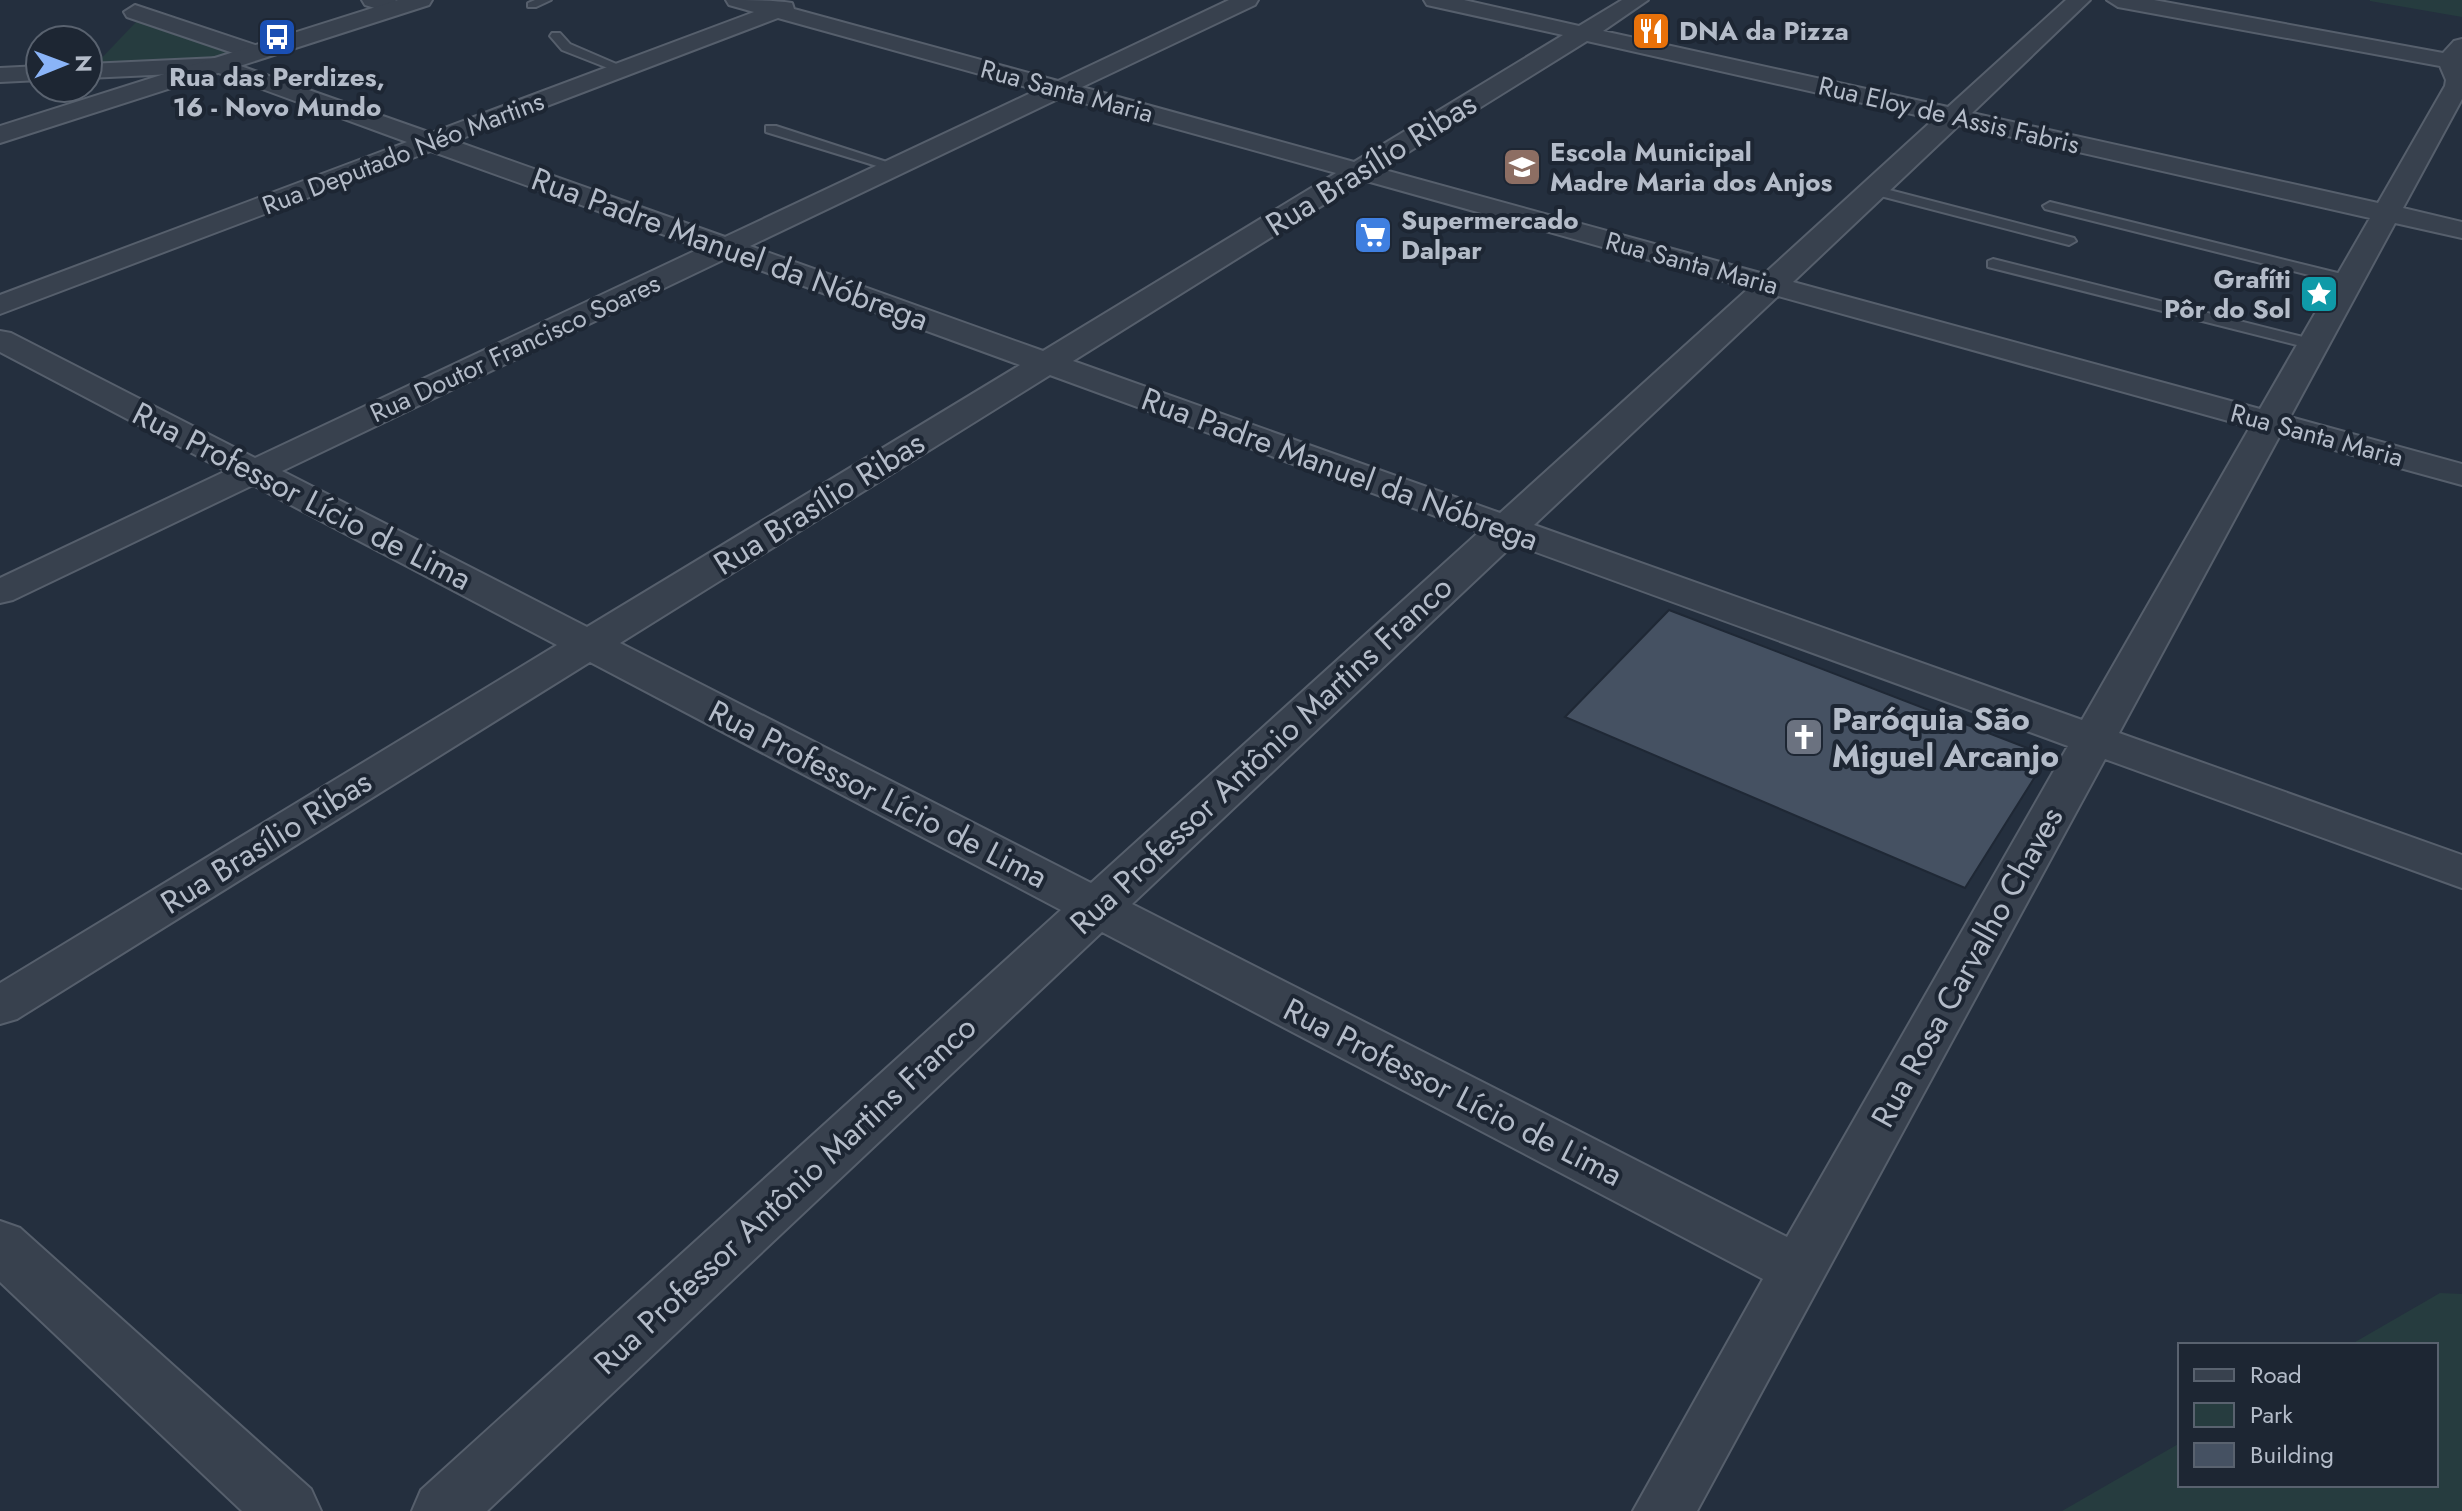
<svg xmlns="http://www.w3.org/2000/svg" width="2462" height="1511" font-family="Jost,sans-serif">
<style>
.green{fill:#263c3f}
.building{fill:#455162;stroke:#1f2835;stroke-width:2}
.lines{fill:none;stroke-linecap:round;stroke-linejoin:round}
.service-casing{stroke:#565f6c;stroke-width:4}
.minor-casing{stroke:#565f6c;stroke-width:4}
.tertiary-casing{stroke:#565f6c;stroke-width:4}
.service{fill:#38414e;fill-rule:evenodd}
.minor{fill:#38414e;fill-rule:evenodd}
.tertiary{fill:#38414e;fill-rule:evenodd}
.labels{text-anchor:middle;dominant-baseline:central;stroke-width:8;stroke-linejoin:round;paint-order:stroke}
.far-poi-label{font-size:26px;font-weight:bold;fill:#b4bcc9;stroke:#1d2633;text-anchor:start}
.far-street-label{font-size:26px;fill:#b4bcc9;stroke:#1d2633}
.street-label{font-size:32px;fill:#b4bcc9;stroke:#1d2633}
.poi-label{font-size:32px;font-weight:bold;fill:#b4bcc9;stroke:#1d2633;text-anchor:start}
</style>
<rect width="100%" height="100%" fill="#242f3e"/>
<!-- green -->
<g class="green">
<path d="M2370,0H2462V17L2370,1Z"/>
<path d="M138,20L229,53L207,60L96,64Z"/>
<path d="M2440,1293L2462,1294V1511H2062L2180,1443V1485H2436V1345H2350Z"/>
</g>
<!-- building -->
<path class="building" d="M1669,610L2048,756L1965,888L1565,717Z"/>
<g class="lines">
<defs>
<g id="service">
<path d="M535,0H551L536,7H528V3Z"/>
<path d="M552,33H560L570,44L628,69L618,72L562,50L550,36Z"/>
<path d="M766,126H776L902,167L890,170L766,132Z"/>
<path d="M1874,186L2074,238L2076,241L2069,245L1869,193V187Z"/>
<path d="M2050,202L2354,277L2357,280L2349,285L2045,209L2043,206Z"/>
<path d="M1993,259L2319,341L2321,344L2313,349L1988,267V261Z"/>
</g>
<g id="minor">
<path d="M362,0H395L408,8L397,15L365,5Z"/>
<path d="M726,0C746,0 774,0 792,3L794,9L1058,81L1229,0H1258L1255,5L1082,87L1354,162L1563,35L1427,5L1424,0H1464L1579,26L1622,0H1648L1603,31L1948,107L2066,0H2090L1972,113L2378,203L2445,86L2446,80L2440,66L2118,7L2107,0H2154L2443,53L2454,41L2462,39V99L2403,208L2462,222V238L2395,223L2290,417L2462,464V485L2280,435L2119,733L2462,855V888L2105,759L1697,1511H1633L1763,1279L1102,932L487,1511H412L421,1490L1061,910L590,662L17,1019L0,1024V983L557,645L253,485L13,600L0,603V578L226,471L0,352V331L11,333L255,458L701,248L431,151L0,314V295L407,142L216,72L88,78V64L218,58L431,133L754,12L729,5ZM778,18L1037,90L725,237L455,141ZM1587,41L1934,119L1764,274L1381,169ZM1062,97L1336,173L1043,351L750,246ZM1959,125L2370,218L2260,409L1793,282ZM1363,180L1749,288L1500,513L1073,361ZM727,258L1020,365L587,627L282,471ZM1778,296L2250,427L2082,720L1534,525ZM1050,375L1479,532L1091,883L620,643ZM1514,544L2068,746L1787,1237L1132,904Z"/>
<path d="M135,5L264,48L268,53L264,58H248L127,17L124,12Z"/>
<path d="M40,66V80L0,82V68Z"/>
</g>
<g id="tertiary">
<path d="M398,0H432L429,5L0,143V126Z"/>
<path d="M0,1221L20,1228L311,1489L321,1511H242L0,1282Z"/>
</g>
</defs>
<!-- service casing -->
<use href="#service" class="service-casing"/>
<!-- minor casing -->
<use href="#minor" class="minor-casing"/>
<!-- tertiary casing -->
<use href="#tertiary" class="tertiary-casing"/>
<!-- service -->
<use href="#service" class="service"/>
<!-- minor -->
<use href="#minor" class="minor"/>
<!-- tertiary -->
<use href="#tertiary" class="tertiary"/>
</g>
<!-- icons -->
<defs>
<symbol id="restaurant-square" viewBox="-11 -11 22 22"><rect x="-9" y="-9" width="18" height="18" rx="4" fill="#e8710a" stroke="#1d2633"/><path d="M-5-6h1v4h1v-4h1v4h1v-4h1v5L-1.5 .5V6h-2V.5L-5-1ZM5-6V6H3V1.5H1.5Q1.5-4 5-6Z" fill="#fff"/></symbol>
<symbol id="bus-square" viewBox="-11 -11 22 22"><rect x="-9" y="-9" width="18" height="18" rx="4" fill="#1a4fb4" stroke="#1d2633"/><path d="M-5-6H5V4H4V6H2V4H-2V6H-4V4H-5ZM-3.5-4V0h7V-4ZM-3.5 1.2v1.5H-2V1.2ZM2 1.2v1.5H3.5V1.2Z" fill="#fff"/></symbol>
<symbol id="school-square" viewBox="-11 -11 22 22"><rect x="-9" y="-9" width="18" height="18" rx="4" fill="#8d6e63" stroke="#1d2633"/><path d="M0-5L7-2L0 1L-7-2ZM-4 1L0 2.5L4 1V4Q0 6-4 4Z" fill="#fff"/></symbol>
<symbol id="supermarket-square" viewBox="-11 -11 22 22"><rect x="-9" y="-9" width="18" height="18" rx="4" fill="#3f7fe0" stroke="#1d2633"/><path d="M-6-5.5h2.5l.6 2H6L4.5 2H-2.5L-4.4-4H-6ZM-1.5 3.2a1.3 1.3 0 1 0 .1 0ZM3 3.2a1.3 1.3 0 1 0 .1 0Z" fill="#fff"/></symbol>
<symbol id="sight-square" viewBox="-11 -11 22 22"><rect x="-9" y="-9" width="18" height="18" rx="4" fill="#0f9aa8" stroke="#1d2633"/><path d="M0-6L1.8-2.2L6-1.7L2.9 1.2L3.7 5.4L0 3.3L-3.7 5.4L-2.9 1.2L-6-1.7L-1.8-2.2Z" fill="#fff"/></symbol>
<symbol id="church-square" viewBox="-11 -11 22 22"><rect x="-9" y="-9" width="18" height="18" rx="4" fill="#6b7280" stroke="#1d2633"/><path d="M-1.2-6h2.4v3.5h3.3v2.4h-3.3V6h-2.4V-.1h-3.3v-2.4h3.3Z" fill="#fff"/></symbol>
</defs>
<g fill-rule="evenodd">
<use href="#restaurant-square" x="1629" y="9" width="44" height="44"/>
<use href="#bus-square" x="255" y="15" width="44" height="44"/>
<use href="#school-square" x="1500" y="145" width="44" height="44"/>
<use href="#supermarket-square" x="1351" y="213" width="44" height="44"/>
<use href="#sight-square" x="2297" y="272" width="44" height="44"/>
<use href="#church-square" x="1782" y="715" width="44" height="44"/>
</g>
<g class="labels">
<!-- far-poi labels -->
<g class="far-poi-label">
<text x="1679" y="31">DNA da Pizza</text>
<text x="277" y="77" text-anchor="middle">Rua das Perdizes,<tspan x="277" dy="30">16 - Novo Mundo</tspan></text>
<text x="1550" y="152">Escola Municipal<tspan x="1550" dy="30">Madre Maria dos Anjos</tspan></text>
<text x="1401" y="220">Supermercado<tspan x="1401" dy="30">Dalpar</tspan></text>
<text x="2291" y="279" text-anchor="end">Grafíti<tspan x="2291" dy="30">Pôr do Sol</tspan></text>
</g>
<!-- far-street labels -->
<g class="far-street-label">
<text transform="translate(1067 91) rotate(15)">Rua Santa Maria</text>
<text transform="translate(1949 115) rotate(13)">Rua Eloy de Assis Fabris</text>
<text transform="translate(403 153) rotate(-21)">Rua Deputado Néo Martins</text>
<text transform="translate(1692 263) rotate(15)">Rua Santa Maria</text>
<text transform="translate(515 348) rotate(-25)">Rua Doutor Francisco Soares</text>
<text transform="translate(2317 435) rotate(15)">Rua Santa Maria</text>
</g>
<!-- street labels -->
<g class="street-label">
<text transform="translate(1371 164) rotate(-32)">Rua Brasílio Ribas</text>
<text transform="translate(730 249) rotate(20)">Rua Padre Manuel da Nóbrega</text>
<text transform="translate(1340 469) rotate(20)">Rua Padre Manuel da Nóbrega</text>
<text transform="translate(302 496) rotate(27)">Rua Professor Lício de Lima</text>
<text transform="translate(819 503) rotate(-32)">Rua Brasílio Ribas</text>
<text transform="translate(1261 755) rotate(-43)">Rua Professor Antônio Martins Franco</text>
<text transform="translate(878 794) rotate(27)">Rua Professor Lício de Lima</text>
<text transform="translate(266 842) rotate(-32)">Rua Brasílio Ribas</text>
<text transform="translate(1967 967) rotate(-61)">Rua Rosa Carvalho Chaves</text>
<text transform="translate(1453 1092) rotate(27)">Rua Professor Lício de Lima</text>
<text transform="translate(785 1195) rotate(-43)">Rua Professor Antônio Martins Franco</text>
</g>
<!-- poi labels -->
<g class="poi-label">
<text x="1832" y="719">Paróquia São<tspan x="1832" dy="37">Miguel Arcanjo</tspan></text>
</g>
</g>
<!-- legend -->
<rect x="2178" y="1343" width="260" height="144" fill="#1d2633" stroke="#59626f" stroke-width="2"/>
<rect x="2194" y="1369" width="40" height="12" fill="#38414e" stroke="#59626f" stroke-width="2"/>
<text x="2250" y="1383" font-size="24" fill="#b4bcc9">Road</text>
<rect x="2194" y="1403" width="40" height="24" fill="#263c3f" stroke="#59626f" stroke-width="2"/>
<text x="2250" y="1423" font-size="24" fill="#b4bcc9">Park</text>
<rect x="2194" y="1443" width="40" height="24" fill="#455162" stroke="#59626f" stroke-width="2"/>
<text x="2250" y="1463" font-size="24" fill="#b4bcc9">Building</text>
<!-- north arrow -->
<g transform="translate(64 64) rotate(89)"><circle r="38" fill="#1d2633" stroke="#59626f" stroke-width="2"/>
<path d="M0-6L14 30L0 20L-14 30Z" fill="#8ab4f8"/>
<text y="-12" font-size="22" font-weight="bold" text-anchor="middle" fill="#b4bcc9">N</text>
</g>
</svg>
